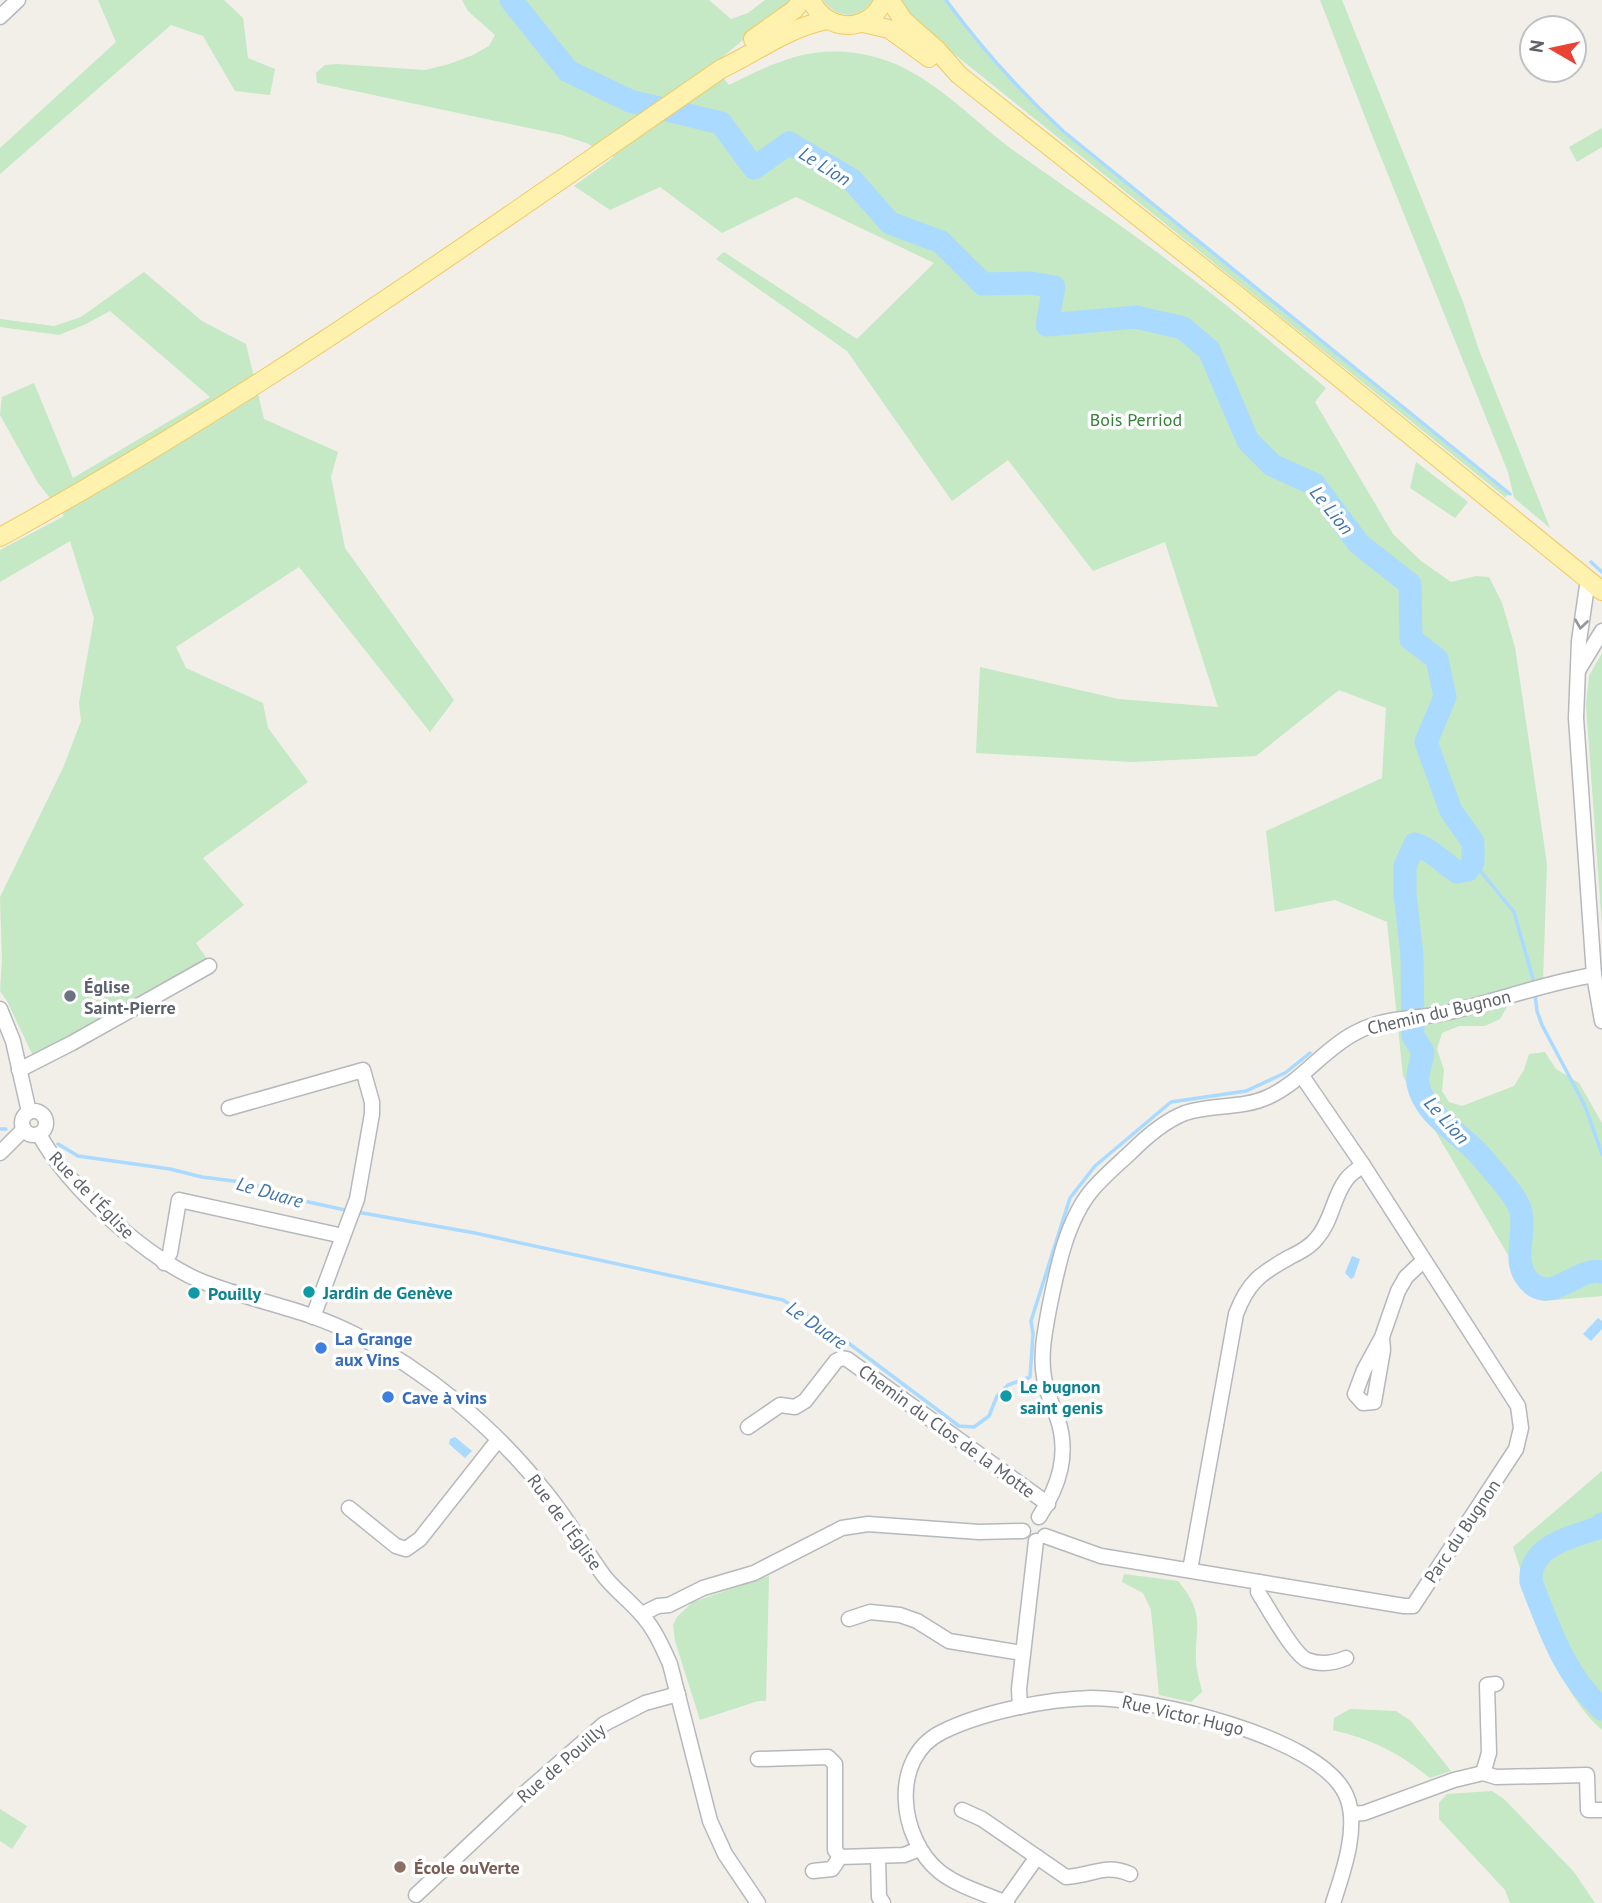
<svg xmlns="http://www.w3.org/2000/svg" width="1602" height="1903" font-family="'PT Sans',sans-serif">
<style>
.green{fill:#c5e8c5}
.water{fill:#aadaff}
.lines{fill:none;stroke-linecap:round;stroke-linejoin:round}
.stream{stroke:#aadaff;stroke-width:3.5}
.river{stroke:#aadaff;stroke-width:23}
.minor-casing{stroke:#b5b8bc;stroke-width:17}
.major-casing{stroke:#f2c960;stroke-width:20}
.minor{stroke:#fff;stroke-width:14}
.major{stroke:#fff2af;stroke-width:18}
.oneway{stroke:#979a9d}
.worship-dot{fill:#6b7280;stroke:#fff;stroke-width:2.5}
.culture-dot{fill:#0f9aa8;stroke:#fff;stroke-width:2.5}
.shop-dot{fill:#3f7fe0;stroke:#fff;stroke-width:2.5}
.education-dot{fill:#8d6e63;stroke:#fff;stroke-width:2.5}
.labels{text-anchor:middle;dominant-baseline:central;stroke-width:7;stroke-linejoin:round;paint-order:stroke}
.park-label{font-size:18px;fill:#348238;stroke:#fff}
.worship-label{font-size:18px;font-weight:bold;fill:#5b616d;stroke:#fff;text-anchor:start}
.street-label{font-size:18px;fill:#5f6368;stroke:#fff}
.culture-label{font-size:18px;font-weight:bold;fill:#0d838f;stroke:#fff;text-anchor:start}
.shop-label{font-size:18px;font-weight:bold;fill:#366cbe;stroke:#fff;text-anchor:start}
.education-label{font-size:18px;font-weight:bold;fill:#785e54;stroke:#fff;text-anchor:start}
.water-label{font-size:19px;font-style:italic;fill:#4174aa;stroke:#fff}
</style>
<rect width="100%" height="100%" fill="#f1efe8"/>
<!-- green -->
<g class="green">
<path d="M98,0H224L243,18L248,58L275,69L270,95L235,91L203,36L171,25L0,174V148L116,42Z"/>
<path d="M462,0H709L731,19L748,13L765,0H791L713,65L729,85C779,60 817,42 875,57C928,71 968,116 1010,148C1066,188 1123,226 1178,268C1229,306 1277,347 1326,388L1315,402L1393,534L1421,561L1451,582L1476,576L1489,577L1502,603L1515,647L1547,864L1543,980L1549,993L1510,1002L1500,1019L1485,1026H1459L1442,1033L1437,1049L1444,1070L1442,1091L1449,1102L1462,1106L1514,1086L1524,1070L1529,1054L1545,1052L1556,1069L1579,1083L1602,1123V1296L1543,1301L1528,1289L1403,1076L1387,922L1335,900L1275,912L1266,831L1382,778L1386,708L1339,690L1256,756L1132,762L976,753L980,667L1118,699L1218,707L1165,542L1093,571L1008,460L952,501L847,351L716,259L724,252L857,339L934,263L796,197L722,233L660,187L610,210L574,186L614,157L586,143L562,135L317,83L316,73L325,65L337,64L425,70L449,64L473,55L489,46L495,35L468,11Z"/>
<path d="M823,0H873C860,20 836,19 823,0Z"/>
<path d="M900,0H946C981,48 1020,91 1063,131L1510,494L1505,497L928,33L906,11Z"/>
<path d="M1320,0H1342L1463,302L1479,350L1550,528L1514,498L1508,472L1370,130Z"/>
<path d="M1602,128V147L1577,162L1569,147Z"/>
<path d="M144,272L202,321L246,344L264,419L338,452L331,477L345,548L454,700L430,732L299,567L176,647L186,668L263,703L268,728L308,782L203,858L244,905L196,943L207,959L69,1041L34,1058L7,1001L0,991L2,961L0,897L63,768L81,721L79,703L94,618L70,541L0,582V550L64,516L38,483L0,415L2,397L34,383L73,478L210,397L110,311L86,324L59,335L0,327V319L54,326L81,317Z"/>
<path d="M1416,462L1468,502L1455,518L1410,488Z"/>
<path d="M1602,653V927L1586,705L1589,676Z"/>
<path d="M1602,1471V1730C1556,1691 1532,1603 1513,1547Z"/>
<path d="M1124,1574L1178,1581C1209,1618 1192,1631 1197,1670C1198,1677 1201,1685 1202,1692L1191,1702L1159,1695L1151,1610L1143,1593L1122,1582Z"/>
<path d="M769,1576L766,1701H758L700,1720L675,1641L673,1625L677,1617L693,1602Z"/>
<path d="M1350,1709L1396,1711L1411,1721L1451,1771L1430,1778C1398,1752 1373,1740 1333,1730L1334,1718Z"/>
<path d="M1492,1791L1504,1799L1574,1872L1595,1903H1510L1505,1890L1439,1819V1803L1447,1794Z"/>
<path d="M0,1809L27,1826L12,1849L0,1841Z"/>
</g>
<!-- water -->
<g class="water">
<path d="M1352,1256L1360,1259L1354,1277L1351,1279L1345,1273Z"/>
<path d="M1598,1318L1602,1321V1329L1591,1341L1583,1334Z"/>
<path d="M455,1437L472,1451L465,1458L449,1444L450,1439Z"/>
</g>
<g class="lines">
<!-- stream -->
<g class="stream">
<path d="M946,0C981,48 1020,91 1063,131L1510,494"/>
<path d="M1591,562L1602,572"/>
<path d="M1473,862L1514,912L1535,986"/>
<path d="M1535,994L1537,1011L1542,1025L1585,1106L1602,1154"/>
<path d="M1402,1031L1413,1036"/>
<path d="M0,1129H6"/>
<path d="M58,1144L78,1156L170,1169L202,1177L249,1183L256,1185L267,1193L350,1211"/>
<path d="M357,1212L475,1233L783,1300L839,1336L959,1426L974,1427L989,1416L997,1396L1008,1385L1030,1377L1033,1334L1031,1321L1070,1198L1095,1166L1171,1102L1246,1091L1285,1073L1310,1053"/>
</g>
<!-- river -->
<g class="river">
<path d="M511,0L568,71L630,101L721,123L754,168L789,143L852,180L890,223L941,242L983,284L1031,283L1054,287L1047,325L1136,317L1183,328L1209,350L1248,441L1272,465L1314,484L1359,544L1410,584L1411,639L1437,659L1445,697L1426,742L1451,811L1473,842V862L1468,870L1457,872C1444,863 1429,848 1415,844L1405,866V894L1412,955L1413,1036L1423,1052C1422,1063 1416,1073 1418,1084C1424,1113 1453,1129 1473,1148C1482,1157 1512,1192 1517,1202C1532,1229 1506,1261 1532,1284C1554,1302 1579,1266 1602,1272"/>
<path d="M1602,1524L1598,1528C1571,1537 1528,1546 1531,1582C1550,1629 1563,1673 1602,1709"/>
</g>
<defs>
<g id="minor">
<path d="M0,17L18,0"/>
<path d="M1588,579L1579,641L1576,718L1594,975L1602,1021"/>
<path d="M1579,669L1602,631"/>
<path d="M0,1009L13,1041L29,1112"/>
<path d="M19,1070L72,1043L209,966"/>
<path d="M229,1108L363,1070L372,1102V1114L357,1199L313,1317"/>
<circle cx="34" cy="1123" r="12"/>
<path d="M39,1134C66,1186 151,1263 206,1283C256,1302 309,1310 356,1335C426,1371 494,1427 543,1489C566,1516 583,1547 604,1576C615,1590 629,1600 641,1614C654,1628 662,1646 670,1664L710,1821L725,1854L758,1903"/>
<path d="M0,1153L24,1129"/>
<path d="M164,1263L170,1253L179,1200L343,1236"/>
<path d="M1382,1337L1364,1370L1355,1394L1363,1403L1374,1402L1383,1350L1382,1337L1398,1291L1406,1277L1424,1260"/>
<path d="M748,1427L780,1405L795,1407L805,1401L836,1361L842,1358L847,1359L1048,1504"/>
<path d="M349,1508L396,1546L406,1549L420,1539L498,1440"/>
<path d="M1039,1517C1059,1486 1070,1454 1057,1417C1052,1404 1046,1392 1044,1377C1040,1355 1045,1331 1049,1309C1057,1270 1066,1221 1092,1190C1103,1177 1117,1165 1130,1153C1146,1137 1164,1121 1185,1113C1212,1104 1242,1109 1268,1097C1301,1082 1322,1051 1353,1034C1385,1016 1412,1020 1445,1013C1495,1002 1544,983 1594,975"/>
<path d="M1045,1536L1101,1556L1404,1606H1413L1516,1449L1521,1428L1518,1406L1363,1165L1302,1076"/>
<path d="M1190,1570L1236,1314C1248,1282 1261,1273 1290,1257C1300,1252 1310,1247 1317,1238C1332,1221 1333,1197 1346,1180C1350,1174 1357,1170 1363,1165"/>
<path d="M1259,1582L1258,1592C1267,1606 1294,1655 1307,1660C1320,1665 1334,1663 1346,1658"/>
<path d="M642,1614L658,1606L669,1605L703,1588L754,1573L842,1528L868,1524L979,1532L1023,1531"/>
<path d="M849,1619L870,1612L900,1615L917,1621L949,1641L1022,1653"/>
<path d="M1020,1707L1019,1689L1036,1541"/>
<path d="M758,1759L828,1757L835,1764V1850L840,1857L904,1855L919,1849"/>
<path d="M1483,1773L1489,1753L1487,1685L1496,1684"/>
<path d="M962,1810L982,1819L1066,1877C1093,1876 1103,1863 1130,1874"/>
<path d="M1351,1814L1364,1813L1454,1780L1483,1773L1496,1777L1587,1775L1588,1810H1602"/>
<path d="M878,1857L879,1897L883,1903"/>
<path d="M813,1871L832,1869L840,1857"/>
<path d="M416,1895L518,1799L604,1724L645,1703L678,1694"/>
<path d="M1005,1902L1037,1857"/>
<path d="M1007,1903C985,1894 958,1886 940,1872C899,1839 889,1758 942,1732C982,1712 1047,1699 1091,1698C1150,1698 1320,1736 1346,1795C1360,1825 1343,1873 1333,1903"/>
</g>
<g id="major">
<path d="M811,0C826,33 869,34 884,0"/>
<path d="M890,0L903,20L936,49L959,75L1242,299L1602,591"/>
<path d="M863,23L889,29L929,58"/>
<path d="M753,39L794,10L802,0"/>
<path d="M0,537C252,399 485,232 721,69C759,51 785,29 827,20"/>
</g>
</defs>
<!-- minor casing -->
<use href="#minor" class="minor-casing"/>
<!-- major casing -->
<use href="#major" class="major-casing"/>
<!-- minor -->
<use href="#minor" class="minor"/>
<!-- major -->
<use href="#major" class="major"/>
</g>
<!-- one-way arrows -->
<defs><path id="oneway-chevron" d="M-2-3.5L2.5 0L-2 3.5" fill="none" stroke-width="1.6" stroke-linecap="round" stroke-linejoin="round" transform="scale(1.75)"/></defs>
<use class="oneway" href="#oneway-chevron" transform="translate(1581 624) rotate(98)"/>
<!-- markers -->
<circle class="worship-dot" cx="70" cy="996" r="7"/>
<g class="culture-dot">
<circle cx="309" cy="1292" r="7"/>
<circle cx="194" cy="1293" r="7"/>
<circle cx="1006" cy="1396" r="7"/>
</g>
<g class="shop-dot">
<circle cx="321" cy="1348" r="7"/>
<circle cx="388" cy="1397" r="7"/>
</g>
<circle class="education-dot" cx="400" cy="1867" r="7"/>
<g class="labels">
<!-- park labels -->
<g class="park-label">
<text x="1136" y="419">Bois Perriod</text>
</g>
<!-- worship labels -->
<g class="worship-label">
<text x="84" y="986">Église<tspan x="84" dy="21">Saint-Pierre</tspan></text>
</g>
<!-- street labels -->
<g class="street-label">
<text transform="translate(1439 1012) rotate(-13)">Chemin du Bugnon</text>
<text transform="translate(92 1195) rotate(46)">Rue de l'Église</text>
<text transform="translate(947 1431) rotate(36)">Chemin du Clos de la Motte</text>
<text transform="translate(565 1522) rotate(54)">Rue de l'Église</text>
<text transform="translate(1462 1531) rotate(-56)">Parc du Bugnon</text>
<text transform="translate(1183 1715) rotate(13)">Rue Victor Hugo</text>
<text transform="translate(561 1763) rotate(-41)">Rue de Pouilly</text>
</g>
<!-- culture labels -->
<g class="culture-label">
<text x="323" y="1292">Jardin de Genève</text>
<text x="208" y="1293">Pouilly</text>
<text x="1020" y="1386">Le bugnon<tspan x="1020" dy="21">saint genis</tspan></text>
</g>
<!-- shop labels -->
<g class="shop-label">
<text x="335" y="1338">La Grange<tspan x="335" dy="21">aux Vins</tspan></text>
<text x="402" y="1397">Cave à vins</text>
</g>
<!-- education labels -->
<g class="education-label">
<text x="414" y="1867">École ouVerte</text>
</g>
<!-- water labels -->
<g class="water-label">
<text transform="translate(825 166) rotate(32)">Le Lion</text>
<text transform="translate(1332 510) rotate(51)">Le Lion</text>
<text transform="translate(1447 1120) rotate(48)">Le Lion</text>
<text transform="translate(270 1192) rotate(16)">Le Duare</text>
<text transform="translate(817 1325) rotate(35)">Le Duare</text>
</g>
</g>
<!-- north arrow -->
<g transform="translate(1553 49) rotate(279)"><circle r="33" fill="#ffffff" stroke="#bfc1c3" stroke-width="2"/>
<path d="M0-5L12 26L0 18L-12 26Z" fill="#ea4335"/>
<text y="-10" font-size="19" font-weight="bold" text-anchor="middle" fill="#5f6368">N</text>
</g>
</svg>
